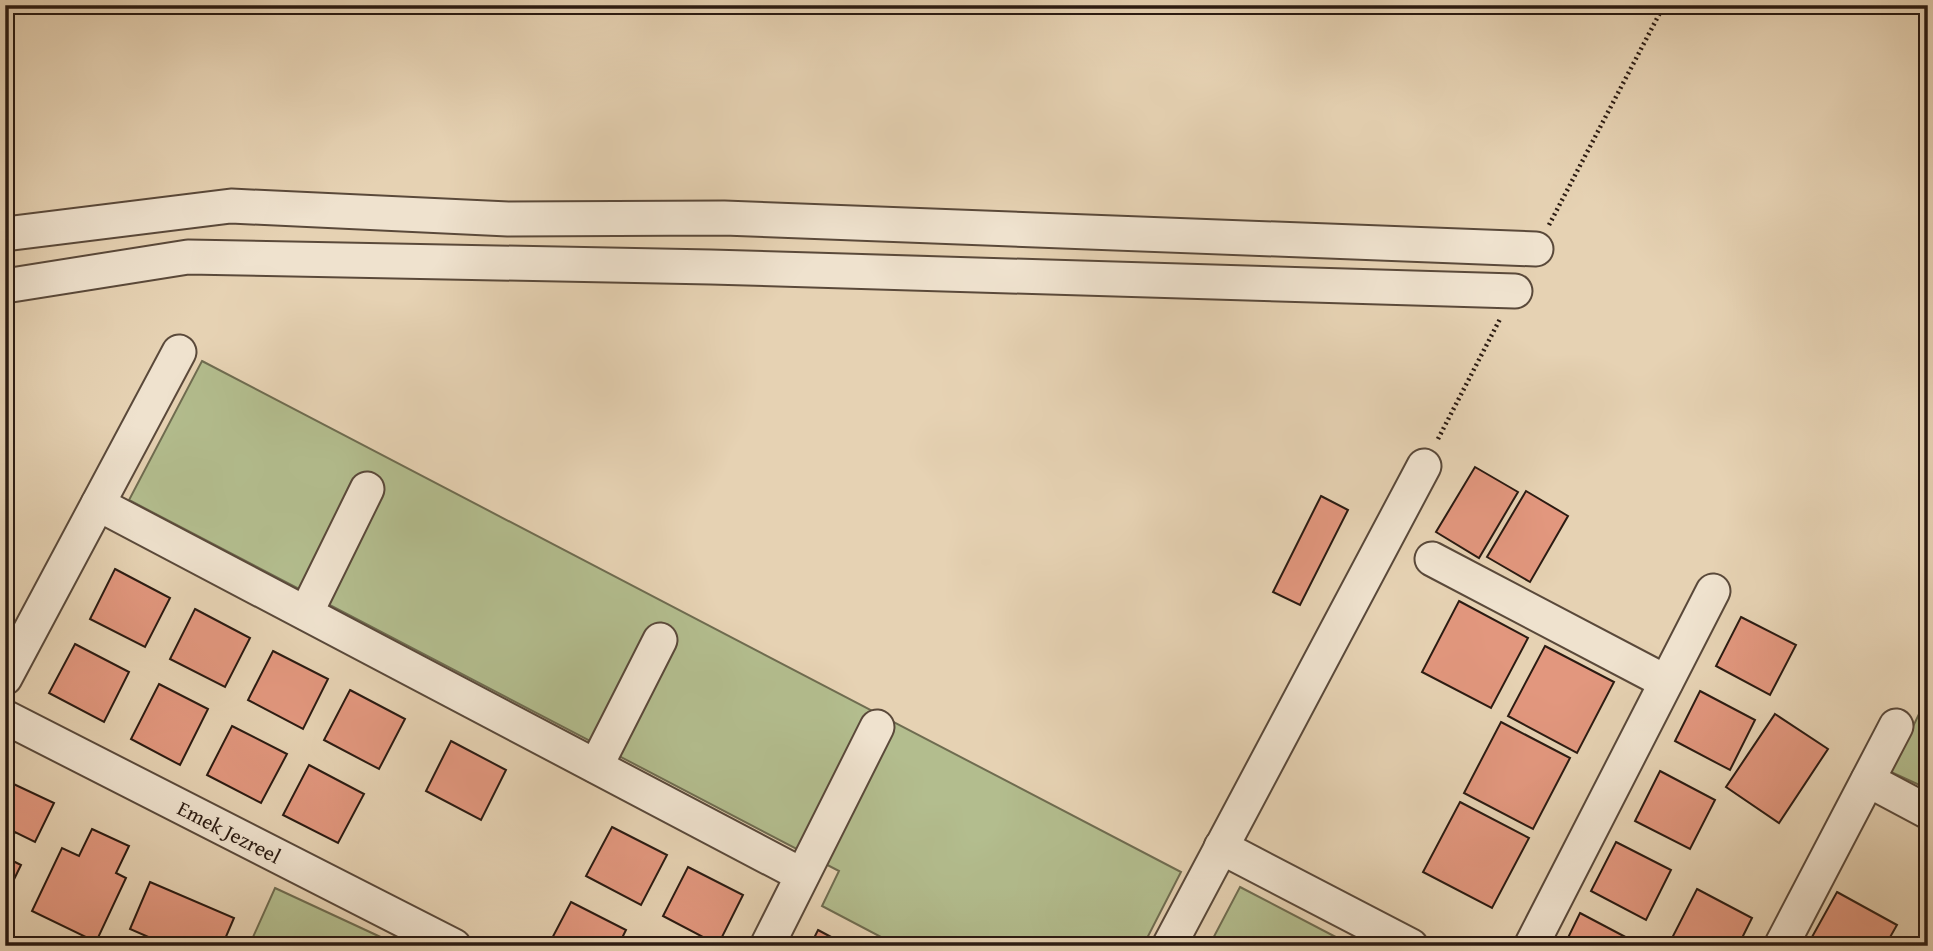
<svg xmlns="http://www.w3.org/2000/svg" width="1933" height="951" font-family="'Gentium Book Plus',serif">
<style>
.green{fill:#b3bd8e;stroke:#6f6c50;stroke-width:2}
.building{fill:#e2977e;stroke:#2b1b12;stroke-width:2}
.lines{fill:none;stroke-linecap:round;stroke-linejoin:round}
.minor-casing{stroke:#5a493a;stroke-width:37}
.path{stroke:#2b1b12;stroke-width:4.5;stroke-dasharray:2 3.5;stroke-linecap:butt}
.minor{stroke:#efe2ce;stroke-width:33}
.labels{text-anchor:middle;dominant-baseline:central;stroke-width:6;stroke-linejoin:round;paint-order:stroke}
.street-label{font-size:21px;fill:#2b1b12;stroke:#efe2ce}
</style>
<rect width="100%" height="100%" fill="#e6d2b3"/>
<filter id="stains"><feTurbulence type="fractalNoise" baseFrequency=".00286" numOctaves="4"/><feColorMatrix values="0 0 0 0 .2 0 0 0 0 .09 0 0 0 0 .02 0 0 0 .5 -.17"/></filter>
<radialGradient id="worn" r=".72"><stop offset=".6" stop-color="#630" stop-opacity="0"/><stop offset="1" stop-color="#630" stop-opacity=".3"/></radialGradient>
<!-- green -->
<g class="green">
<path d="M202,361L1181,872L1143,946H898L822,906L839,871L129,500Z"/>
<path d="M1919,714L1928,718V789L1891,772Z"/>
<path d="M1240,887L1353,946H1209Z"/>
<path d="M275,888L400,946H249Z"/>
</g>
<!-- building -->
<g class="building">
<path d="M1475,467L1518,492L1479,558L1436,532Z"/>
<path d="M1526,491L1568,516L1530,582L1487,557Z"/>
<path d="M1321,496L1348,510L1300,605L1273,592Z"/>
<path d="M115,569L170,598L145,647L90,619Z"/>
<path d="M1459,601L1528,638L1491,708L1422,672Z"/>
<path d="M195,609L250,638L225,687L170,659Z"/>
<path d="M1741,617L1796,645L1770,695L1716,666Z"/>
<path d="M75,644L129,672L104,722L49,693Z"/>
<path d="M1545,646L1614,682L1577,753L1508,716Z"/>
<path d="M273,651L328,679L303,729L248,700Z"/>
<path d="M159,684L208,709L180,765L131,739Z"/>
<path d="M350,690L405,719L379,769L324,740Z"/>
<path d="M1700,691L1755,720L1730,770L1675,741Z"/>
<path d="M1775,714L1828,749L1779,823L1726,787Z"/>
<path d="M1501,722L1570,758L1533,829L1464,793Z"/>
<path d="M232,726L287,754L261,803L207,775Z"/>
<path d="M451,741L506,770L481,820L426,791Z"/>
<path d="M309,765L364,794L338,843L283,815Z"/>
<path d="M1660,771L1715,800L1690,849L1635,821Z"/>
<path d="M5,780L54,803L35,842L15,832L5,853Z"/>
<path d="M1460,802L1529,838L1492,908L1423,872Z"/>
<path d="M612,827L667,855L641,905L586,876Z"/>
<path d="M92,829L129,846L116,873L126,878L96,942L32,911L62,848L79,856Z"/>
<path d="M1616,842L1671,870L1646,920L1591,891Z"/>
<path d="M5,857L21,865L5,898Z"/>
<path d="M688,867L743,895L718,945L663,916Z"/>
<path d="M150,882L234,918L222,946H169L130,929Z"/>
<path d="M1697,889L1752,918L1738,946H1686L1672,938Z"/>
<path d="M1837,892L1897,925L1885,946H1807Z"/>
<path d="M571,902L626,930L618,946H548Z"/>
<path d="M1580,913L1635,942L1633,946H1564Z"/>
<path d="M818,930L848,946H810Z"/>
</g>
<g class="lines">
<defs>
<g id="minor">
<path d="M5,234L231,206L508,219L724,218L1536,249"/>
<path d="M5,286L188,257L711,267L1515,291"/>
<path d="M98,504L802,875"/>
<path d="M1432,559L1666,682"/>
<path d="M306,613L367,489"/>
<path d="M5,678L179,352"/>
<path id="s1" d="M5,717L454,946"/>
<path d="M596,766L660,640"/>
<path d="M1868,780L1928,812"/>
<path d="M1221,847L1411,946"/>
<path d="M767,946L877,727"/>
<path d="M1169,946L1424,466"/>
<path d="M1531,946L1713,591"/>
<path d="M1781,946L1896,726"/>
</g>
</defs>
<!-- minor casing -->
<use href="#minor" class="minor-casing"/>
<!-- path -->
<g class="path">
<path d="M1549,225L1664,5"/>
<path d="M1438,439L1500,319"/>
</g>
<!-- minor -->
<use href="#minor" class="minor"/>
</g>
<g class="labels">
<!-- street labels -->
<g class="street-label">
<text stroke="none"><textPath href="#s1" startOffset="252">Emek Jezreel</textPath></text>
</g>
</g>
<!-- margin -->
<rect width="1933" height="951" fill="none" stroke="#e6d2b3" stroke-width="28"/>
<rect x="7" y="7" width="1919" height="937" fill="none" stroke="#2b1b12" stroke-width="3.5"/>
<rect x="14" y="14" width="1905" height="923" fill="none" stroke="#2b1b12" stroke-width="2"/>
<rect width="100%" height="100%" filter="url(#stains)"/>
<rect width="100%" height="100%" fill="url(#worn)"/>
</svg>
